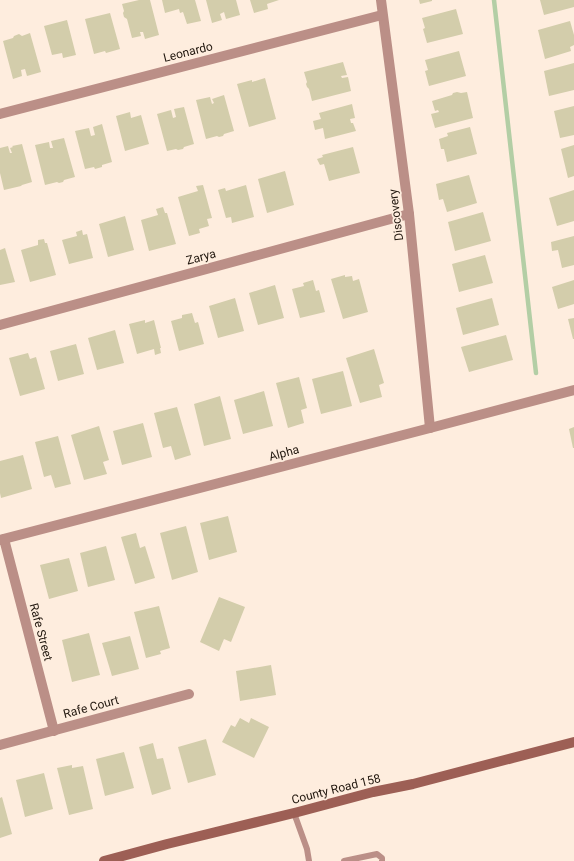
<svg xmlns="http://www.w3.org/2000/svg" width="574" height="861" font-family="Roboto,sans-serif">
<style>
.lines{fill:none;stroke-linecap:round;stroke-linejoin:round}
.stream{stroke:#b3cea5;stroke-width:4.5}
.building{fill:#d3cdab}
.lane{stroke:#bb8f87;stroke-width:6}
.street{stroke:#bb8f87;stroke-width:10}
.secondary{stroke:#9d5f55;stroke-width:10}
.labels{text-anchor:middle;dominant-baseline:central;stroke-width:3.5;stroke-linejoin:round;paint-order:stroke}
.street-label{font-size:12px;fill:#21170e;stroke:#feedde}
</style>
<rect width="100%" height="100%" fill="#feedde"/>
<g class="lines">
<!-- stream -->
<path class="stream" d="M494,0L536,373"/>
</g>
<!-- building -->
<g class="building">
<path d="M139,0H150L159,35L145,39L143,32H140L141,36L132,38L127,19L124,17L123,13L124,11L122,4Z"/>
<path d="M162,0H195L201,21L187,24L183,12L180,13L179,9L165,13Z"/>
<path d="M206,0H236L240,15L226,19L224,12L220,14L222,20L212,23Z"/>
<path d="M250,0H279L267,4L268,9L254,13Z"/>
<path d="M419,0H432V1L420,4Z"/>
<path d="M540,0H574V7L544,15Z"/>
<path d="M456,9L463,34L427,43L423,29L425,28L422,18Z"/>
<path d="M110,13L120,49L106,53L105,51L94,54L85,19Z"/>
<path d="M67,20L76,55L63,58L62,53L52,55L44,26Z"/>
<path d="M570,21L574,35V45L570,47L571,51L545,59L538,30Z"/>
<path d="M30,33L41,72L27,76L25,69L21,70L22,76L13,79L3,41L13,38L14,36L19,34L22,36Z"/>
<path d="M459,51L466,76L429,86L425,71L428,70L425,60Z"/>
<path d="M343,62L347,75L341,76L342,78L348,77L351,91L312,101L309,89L307,87L306,84L307,82L304,72Z"/>
<path d="M574,63V90L549,96L544,71Z"/>
<path d="M265,78L276,119L249,127L237,84L252,80V82Z"/>
<path d="M457,92L461,93L467,92L473,118L435,128L431,114L439,112L438,110L435,111L432,101L452,95L453,93Z"/>
<path d="M224,95L234,131L224,134L223,136L219,137L217,136L206,139L196,100L210,97L212,104L214,103L212,99Z"/>
<path d="M352,104L355,118L350,119L351,123H353L356,131L325,139L323,128L315,130L313,121L321,119L319,113Z"/>
<path d="M574,106V135L560,138L554,111Z"/>
<path d="M184,107L194,144L184,147L183,149L178,150L176,149L167,151L157,114L171,110L173,118L176,117L174,109Z"/>
<path d="M130,112L131,118L141,115L149,144L125,151L116,116Z"/>
<path d="M102,124L112,162L102,165V167L95,169L94,167L85,169L75,131L89,128L91,136L95,135L93,127Z"/>
<path d="M470,127L477,154L447,162L444,149H441L439,139L448,136L447,133Z"/>
<path d="M64,138L75,177L64,180L63,182L59,183L57,182L45,185L35,145L49,142L50,148H53L51,141Z"/>
<path d="M22,144L32,182L22,185L21,186L4,190L0,173V148L8,146L10,153H12L10,148L13,147L12,146Z"/>
<path d="M574,145V176L568,178L561,149Z"/>
<path d="M353,147L360,173L329,181L324,164L320,165L317,159L323,157L322,155Z"/>
<path d="M285,171L294,205L267,213L258,179Z"/>
<path d="M469,175L477,203L447,212L443,199L439,200L436,184Z"/>
<path d="M203,185L212,218L207,219L209,226L199,229L200,233L189,236L178,197L198,191L196,186Z"/>
<path d="M246,185L254,217L232,223L231,217L226,218L218,190L225,188L226,191Z"/>
<path d="M574,190V221L557,226L549,198Z"/>
<path d="M163,207L165,213H167L176,244L149,251L141,220L158,215L156,209Z"/>
<path d="M483,212L491,241L455,251L448,222Z"/>
<path d="M125,216L134,250L108,257L99,224Z"/>
<path d="M82,230L83,235L87,234L93,258L69,264L62,240L77,236L76,232Z"/>
<path d="M574,236V265L562,268L558,250L552,251L551,242Z"/>
<path d="M44,239L45,243H47L56,275L30,282L21,250L38,245V240Z"/>
<path d="M5,248L15,282L0,285V250Z"/>
<path d="M485,255L493,283L459,292L452,264Z"/>
<path d="M345,275V277L352,276L353,281L359,279L368,312L343,319L331,279Z"/>
<path d="M313,280L316,291L319,290L325,312L300,318L292,289L304,286L303,283Z"/>
<path d="M574,280V304L558,309L552,287Z"/>
<path d="M275,285L284,318L258,325L249,293Z"/>
<path d="M235,298L244,331L218,338L209,306Z"/>
<path d="M492,298L499,325L463,335L456,308Z"/>
<path d="M192,313L195,323L198,322L204,344L179,351L171,321L182,318V315Z"/>
<path d="M574,318V339H573L568,319Z"/>
<path d="M145,320V323L154,320L161,348H160L161,353L155,355L154,349L137,354L129,324Z"/>
<path d="M115,330L124,363L97,370L88,338Z"/>
<path d="M506,335L513,360L469,372L461,347Z"/>
<path d="M76,344L84,374L58,381L50,351Z"/>
<path d="M374,349L384,383L379,385L382,397L360,403L346,358Z"/>
<path d="M28,353L30,359L36,357L45,389L20,396L9,358Z"/>
<path d="M343,371L352,406L321,414L312,379Z"/>
<path d="M299,377L307,408L301,410L304,423L288,428L276,383Z"/>
<path d="M264,391L273,426L243,434L234,400Z"/>
<path d="M220,396L231,439L204,446L194,404Z"/>
<path d="M177,407L191,455L175,460L171,446L163,448L154,413Z"/>
<path d="M143,423L152,457L122,465L113,431Z"/>
<path d="M99,426L109,460L103,462L107,474L84,480L71,435Z"/>
<path d="M574,427V448H573L569,429Z"/>
<path d="M58,436L71,484L55,488L51,475L44,477L35,442Z"/>
<path d="M23,455L32,489L1,498L0,493V461Z"/>
<path d="M228,516L237,552L209,560L200,523Z"/>
<path d="M186,526L198,572L172,580L160,533Z"/>
<path d="M136,533L140,548L145,546L155,578L135,584L121,537Z"/>
<path d="M106,546L115,580L88,587L80,553Z"/>
<path d="M69,558L78,591L49,599L40,565Z"/>
<path d="M219,597L245,607L231,642L224,639L219,651L200,642Z"/>
<path d="M159,606L170,648L160,651L161,654L146,658L134,612Z"/>
<path d="M89,633L100,675L72,682L62,640Z"/>
<path d="M130,636L139,669L112,676L102,643Z"/>
<path d="M271,665L276,695L240,701L236,671Z"/>
<path d="M240,718L249,723L251,718L269,727L254,758L222,742L231,725L235,727Z"/>
<path d="M206,739L216,775L188,783L178,747Z"/>
<path d="M153,743L157,759L163,758L171,789L152,795L139,747Z"/>
<path d="M124,752L134,788L105,796L96,759Z"/>
<path d="M72,765V768L83,766L93,809L69,815L57,768Z"/>
<path d="M44,773L53,809L25,817L16,780Z"/>
<path d="M2,797L12,834L0,838V798Z"/>
</g>
<g class="lines">
<!-- lane -->
<g class="lane">
<path d="M294,813L307,849L309,861"/>
<path d="M344,861L377,854L382,858V861"/>
</g>
<!-- street -->
<g class="street">
<path d="M381,0L409,214L430,428"/>
<path d="M0,114L382,15"/>
<path d="M0,325L409,214"/>
<path d="M4,539L54,731"/>
<path d="M0,540L430,428L574,390"/>
<path d="M0,745L189,694"/>
</g>
<!-- secondary -->
<path class="secondary" d="M104,861L167,844L298,812L373,792L413,784L574,742"/>
</g>
<g class="labels">
<!-- street labels -->
<g class="street-label">
<text transform="translate(188 52) rotate(-14)">Leonardo</text>
<text transform="translate(396 215) rotate(-97)">Discovery</text>
<text transform="translate(201 257) rotate(-15)">Zarya</text>
<text transform="translate(284 453) rotate(-15)">Alpha</text>
<text transform="translate(41 632) rotate(75)">Rafe Street</text>
<text transform="translate(91 707) rotate(-15)">Rafe Court</text>
<text transform="translate(336 789) rotate(-14)">County Road 158</text>
</g>
</g>
</svg>
